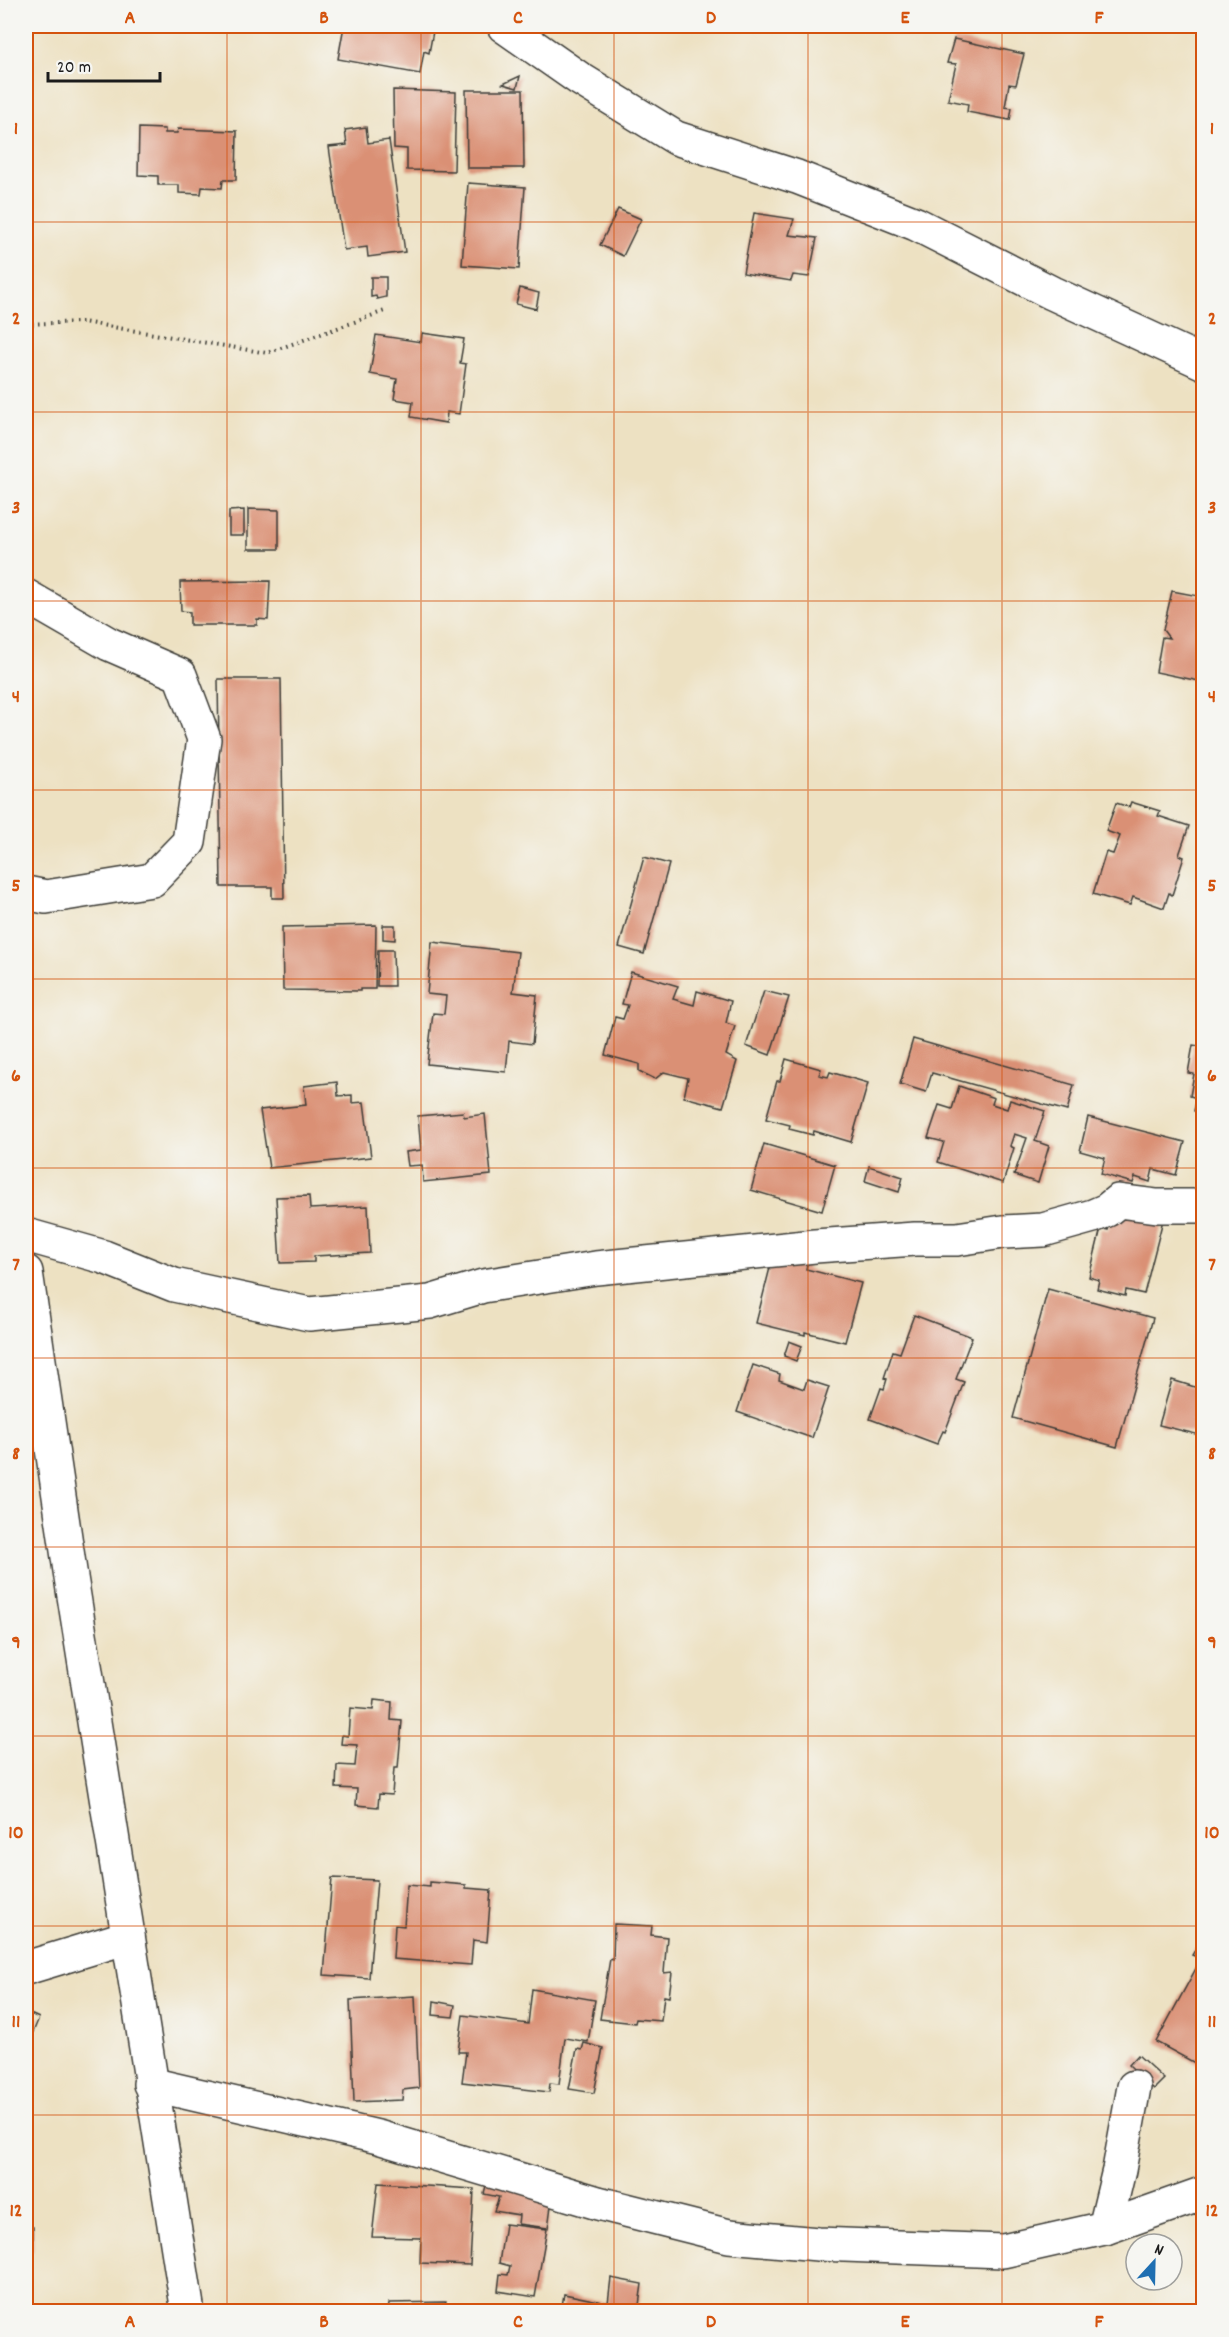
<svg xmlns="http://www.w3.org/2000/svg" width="1229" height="2337" font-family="Dekko,sans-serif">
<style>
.building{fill:#da9075}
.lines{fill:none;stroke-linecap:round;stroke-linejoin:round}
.street-casing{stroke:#3b3a35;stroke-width:36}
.secondary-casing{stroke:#3b3a35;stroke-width:36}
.path{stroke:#3b3a35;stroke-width:4;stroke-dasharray:1.5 4.5;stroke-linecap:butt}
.street{stroke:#fff;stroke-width:33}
.secondary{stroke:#fff;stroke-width:33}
.grid{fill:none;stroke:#d4530e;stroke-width:1.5;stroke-opacity:0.55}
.neatline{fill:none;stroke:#d4530e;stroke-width:2}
.grid-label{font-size:20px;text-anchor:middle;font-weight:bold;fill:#d4530e}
</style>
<rect width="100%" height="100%" fill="#f6f6f2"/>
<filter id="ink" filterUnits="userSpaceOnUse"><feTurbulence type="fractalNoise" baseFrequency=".0167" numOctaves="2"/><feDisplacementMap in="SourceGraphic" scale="12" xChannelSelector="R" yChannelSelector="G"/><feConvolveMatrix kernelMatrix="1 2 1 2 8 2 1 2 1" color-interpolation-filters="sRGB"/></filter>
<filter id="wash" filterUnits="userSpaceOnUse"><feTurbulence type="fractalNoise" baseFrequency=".008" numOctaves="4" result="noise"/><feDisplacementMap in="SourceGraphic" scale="24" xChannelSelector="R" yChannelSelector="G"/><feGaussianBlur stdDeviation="1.35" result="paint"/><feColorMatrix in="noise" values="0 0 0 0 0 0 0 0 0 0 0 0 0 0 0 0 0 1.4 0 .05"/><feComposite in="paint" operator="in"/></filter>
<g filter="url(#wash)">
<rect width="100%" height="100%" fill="#ede1c2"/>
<g id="blocks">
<!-- building -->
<g class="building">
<path d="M344,26H434L429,53L424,51L420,74L338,59Z"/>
<path d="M954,39L1024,54L1016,85L1009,84L1005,107L1012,108L1010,120L967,112L968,104L948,100L956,64L947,63Z"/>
<path d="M520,76L517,88L503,84Z"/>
<path d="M393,90L456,92L454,171L407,170V149L394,148Z"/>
<path d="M466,90H523L524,168H467Z"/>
<path d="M366,127L368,143L389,140L405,252L368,257L367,247L344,250L329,147L347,145L345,130Z"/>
<path d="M139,128L165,129V133H177L178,129L237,131L236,180H223L222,188L202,187L201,194L179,193V185H158V176L138,175Z"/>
<path d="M468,183L525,187L519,269L462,265Z"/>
<path d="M618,209L641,219L623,256L600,245Z"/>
<path d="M754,213L794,219L789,235L817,238L809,277L793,275L791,281L743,273Z"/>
<path d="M371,277H386V297L377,299L376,296L371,297Z"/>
<path d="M520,288L539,293L536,309L516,304Z"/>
<path d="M422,333L464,339L460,363L466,364L459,414L447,412L446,423L411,417L413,402L394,399L397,379L370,374L376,335L421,342Z"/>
<path d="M248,509L279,510V549H248Z"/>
<path d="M244,510V535H229V511Z"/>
<path d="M270,581L268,620L257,619V625H190V612L181,611L180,582Z"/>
<path d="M1172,591L1204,597V682L1156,672L1162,637L1169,638L1163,630Z"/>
<path d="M218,679H281L284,898H272V887H221Z"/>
<path d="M1131,802L1160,811L1158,816L1189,826L1179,855L1184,857L1172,895L1169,893L1164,908L1133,897L1130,905L1093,894L1106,852L1113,854L1120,836L1106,831L1116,803L1129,807Z"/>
<path d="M644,857L669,864L644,954L619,947Z"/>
<path d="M376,925L375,989H360V991L283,990L282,927Z"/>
<path d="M383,925H395V940L383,939Z"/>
<path d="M432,942L518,952L513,992L537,995L532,1044L509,1041L506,1072L427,1064L433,1013L444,1014L446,996L427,994Z"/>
<path d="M378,950H393L394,986H377Z"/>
<path d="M631,972L678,986L673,999L694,1005L697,991L731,1001L726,1023L735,1026L726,1055L737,1061L723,1107L684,1097L688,1078L664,1072L655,1079L639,1071V1064L605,1055L615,1017L623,1019L628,1005L622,1004Z"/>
<path d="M764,991L789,997L770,1055L746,1046Z"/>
<path d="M1202,1027H1204V1113L1194,1111L1197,1098L1190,1096L1194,1074L1188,1073L1193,1045L1199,1046Z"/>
<path d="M913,1039L1074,1085L1067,1111L932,1073L926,1092L900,1084Z"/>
<path d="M786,1059L821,1069L819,1075L828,1077L830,1072L868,1083L851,1142L814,1131L813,1135L789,1129L790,1125L766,1119L777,1081H780Z"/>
<path d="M337,1082L338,1096L352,1095V1103L364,1102L371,1157L269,1168L260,1110L306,1105L304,1086Z"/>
<path d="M959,1086L994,1098L992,1104L1007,1109L1010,1100L1045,1111L1035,1141L1049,1146L1038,1183L1014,1175L1027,1138L1014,1134L1010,1146L1014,1148L1003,1183L938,1162L944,1142L928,1138L939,1105L952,1109Z"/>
<path d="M463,1112L464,1117L485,1114L491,1175L423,1182L422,1165L408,1166L406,1152L421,1150L418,1116Z"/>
<path d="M1088,1117L1185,1142L1176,1175L1153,1169L1150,1182L1135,1177L1133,1183L1101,1174L1105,1158L1080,1151Z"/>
<path d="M764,1144L835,1165L822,1211L751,1190Z"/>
<path d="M869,1166L903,1177L899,1192L865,1181Z"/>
<path d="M309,1196L310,1209L368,1206L370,1253L314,1256V1262L280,1263L276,1197Z"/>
<path d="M1114,1207L1163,1220L1144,1294L1126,1290L1125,1296L1097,1289L1099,1280L1089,1277L1101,1228L1108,1230Z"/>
<path d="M774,1252L808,1260L806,1269L861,1283L845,1342L805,1332V1335L756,1323Z"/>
<path d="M1048,1289L1153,1318L1117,1447L1013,1418Z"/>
<path d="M914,1315L972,1337L956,1379L964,1382L945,1432L943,1431L937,1444L870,1419L881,1388L884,1389L887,1379L884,1378L893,1351L900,1353Z"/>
<path d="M789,1341L802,1346L796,1361L784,1356Z"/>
<path d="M753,1365L780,1374L779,1380L804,1389L807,1380L829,1387L812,1438L737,1412Z"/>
<path d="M1203,1368L1204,1436L1159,1425L1172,1380L1198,1388Z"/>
<path d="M374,1700L392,1702L391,1720L402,1721L398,1768H394L392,1795L379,1794L378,1807L356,1805L357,1789L336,1788L337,1765L355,1766L357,1745L341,1744L342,1735L348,1736L350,1708L373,1710Z"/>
<path d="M332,1878L377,1880L369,1978L324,1975Z"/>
<path d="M430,1882L466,1885V1888L491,1890L487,1942L473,1940L471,1965L393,1959L395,1925L404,1926L407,1885L430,1887Z"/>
<path d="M614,1924L652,1926L651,1935L667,1937L664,1973L672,1972L669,1997L664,1996L661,2021L636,2019L635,2023L600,2019L610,1959L613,1960Z"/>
<path d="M1204,1943V1952L1200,1958L1192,1955L1198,1945L1201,1947Z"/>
<path d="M1199,1963L1204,1965V2068L1156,2042Z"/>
<path d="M532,1989L595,2000L588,2042L565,2038L559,2084L550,2083L549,2092L462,2082L466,2052H458L463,2015L528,2024Z"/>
<path d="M415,1996L419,2088L403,2090L402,2100L354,2102L350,2000Z"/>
<path d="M434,2001L455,2005L453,2017L433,2015Z"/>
<path d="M26,2012L39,2018L26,2049Z"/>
<path d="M584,2043L603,2048L594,2093L569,2089L577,2049L582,2050Z"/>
<path d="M1138,2055L1164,2079L1154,2089L1129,2065Z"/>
<path d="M486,2177L553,2191L548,2228L518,2224L519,2215L494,2211L499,2197L484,2194L486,2187L483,2186Z"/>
<path d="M378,2183L474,2189L470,2265L420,2263L421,2238L372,2237Z"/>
<path d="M505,2224L547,2229L535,2297L498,2291L500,2274L508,2275L510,2266L499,2263Z"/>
<path d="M26,2227H33V2251L26,2252Z"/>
<path d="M611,2278L642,2284L638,2312H561L564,2294L608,2303Z"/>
<path d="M446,2302V2312H388L389,2303Z"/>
</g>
</g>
</g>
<g filter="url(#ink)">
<use href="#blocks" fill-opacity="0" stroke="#3b3a35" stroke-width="1.5"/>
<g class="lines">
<defs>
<g id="street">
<path d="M504,26L580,79L676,138L797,177L916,224L1052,293L1204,363"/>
<path d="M26,596L109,644L180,675L204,739L189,842L152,880L46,897L26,893"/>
<path d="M26,1235L104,1257L174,1285L309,1314L430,1302L483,1286L596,1268L815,1246L915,1239H957L1003,1232L1043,1230L1093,1216L1107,1210L1118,1201L1157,1206H1204"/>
<path d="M26,1968L128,1937"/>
<path d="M150,2084L378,2137L598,2203L729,2236L818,2244L1003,2251L1105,2228L1204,2193"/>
<path d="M1105,2228L1119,2170L1134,2087"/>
</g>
<path id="secondary" d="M26,1272L70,1571L188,2312"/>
</defs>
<!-- street casing -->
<use href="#street" class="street-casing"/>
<!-- secondary casing -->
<use href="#secondary" class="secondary-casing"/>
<!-- path -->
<path class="path" d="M26,324L83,322L267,353L385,311"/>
<!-- street -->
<use href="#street" class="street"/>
<!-- secondary -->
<use href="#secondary" class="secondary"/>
</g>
</g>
<!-- grid -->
<path class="grid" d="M227,26V2312M421,26V2312M614,26V2312M808,26V2312M1002,26V2312M26,222H1204M26,412H1204M26,601H1204M26,790H1204M26,979H1204M26,1168H1204M26,1358H1204M26,1547H1204M26,1736H1204M26,1926H1204M26,2115H1204"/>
<!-- margin -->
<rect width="1229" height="2337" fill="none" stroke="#f6f6f2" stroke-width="66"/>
<!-- north arrow -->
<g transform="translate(1154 2262) rotate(22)"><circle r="28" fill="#f6f6f2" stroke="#9f9f9c" stroke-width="1.5"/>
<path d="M0-4.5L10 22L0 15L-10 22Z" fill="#1f6fb2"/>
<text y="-9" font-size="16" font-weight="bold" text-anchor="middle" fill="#1c1c1c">N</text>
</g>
<!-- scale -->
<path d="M48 72v9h112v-9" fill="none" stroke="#1c1c1c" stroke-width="3"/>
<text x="57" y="72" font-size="18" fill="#1c1c1c" stroke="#f6f6f2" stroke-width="4.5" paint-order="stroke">20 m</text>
<rect x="33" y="33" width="1163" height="2271" class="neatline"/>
<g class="grid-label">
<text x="130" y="23">A</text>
<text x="324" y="23">B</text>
<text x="518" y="23">C</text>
<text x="711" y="23">D</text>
<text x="905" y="23">E</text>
<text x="1099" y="23">F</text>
<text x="16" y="134">1</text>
<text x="1212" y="134">1</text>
<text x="16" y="324">2</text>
<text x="1212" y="324">2</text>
<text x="16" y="513">3</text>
<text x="1212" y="513">3</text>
<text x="16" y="702">4</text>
<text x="1212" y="702">4</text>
<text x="16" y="891">5</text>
<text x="1212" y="891">5</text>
<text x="16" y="1081">6</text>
<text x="1212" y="1081">6</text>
<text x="16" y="1270">7</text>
<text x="1212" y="1270">7</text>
<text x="16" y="1459">8</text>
<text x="1212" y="1459">8</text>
<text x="16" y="1648">9</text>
<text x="1212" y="1648">9</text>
<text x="16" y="1838">10</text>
<text x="1212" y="1838">10</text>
<text x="16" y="2027">11</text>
<text x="1212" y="2027">11</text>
<text x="16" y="2216">12</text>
<text x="1212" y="2216">12</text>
<text x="130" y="2327">A</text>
<text x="324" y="2327">B</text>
<text x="518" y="2327">C</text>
<text x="711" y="2327">D</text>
<text x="905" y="2327">E</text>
<text x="1099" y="2327">F</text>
</g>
</svg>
